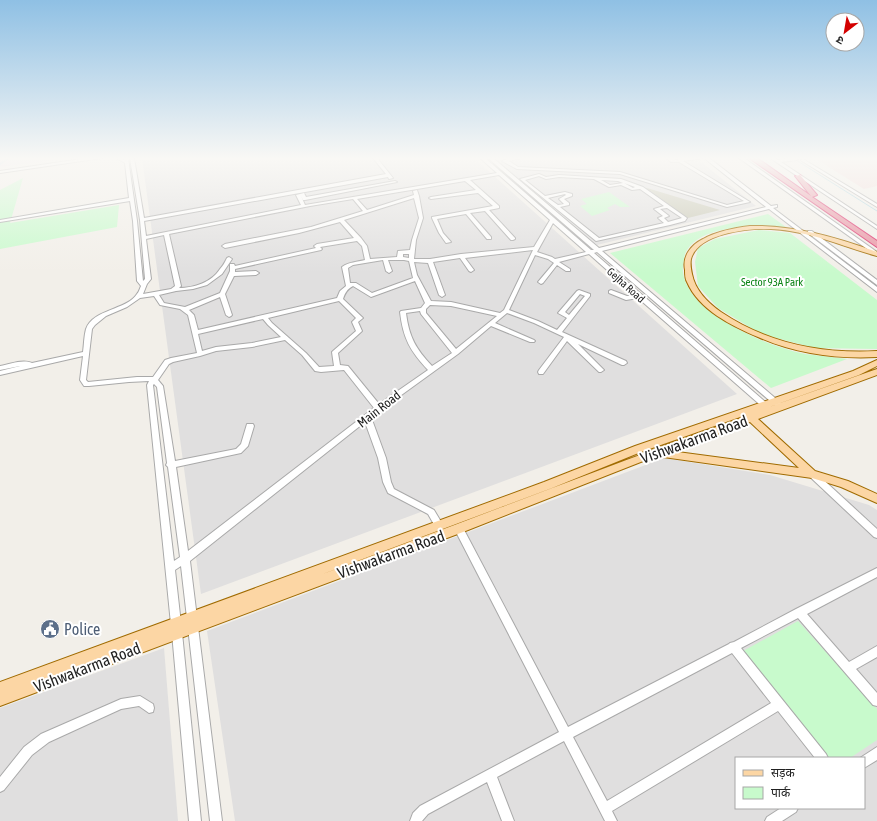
<svg xmlns="http://www.w3.org/2000/svg" width="877" height="821" font-family="'Asap Condensed','Noto Sans Devanagari',sans-serif">
<style>
.residential{fill:#e0dfdf;fill-rule:evenodd}
.commercial{fill:#f2dad9}
.industrial{fill:#ebdbe8}
.construction{fill:#c7c7b4}
.park{fill:#c8facc}
.lines{fill:none;stroke-linecap:round;stroke-linejoin:round}
.stream{stroke:#aad3df;stroke-width:1}
.canal{fill:#aad3df;fill-rule:evenodd}
.minor-casing{stroke:#a9a9a9;stroke-width:2}
.major-casing{stroke:#a06b00;stroke-width:2}
.highway-casing{stroke:#dc2a67;stroke-width:2}
.minor{fill:#fff;fill-rule:evenodd}
.major{fill:#fcd6a4;fill-rule:evenodd}
.highway{fill:#e892a2;fill-rule:evenodd}
.labels{text-anchor:middle;dominant-baseline:central;stroke-width:4;stroke-linejoin:round;paint-order:stroke}
.far-park-label{font-size:11px;fill:#0c8416;stroke:#fff}
.far-street-label{font-size:11px;fill:#222;stroke:#fff}
.street-label{font-size:13px;fill:#222;stroke:#fff}
.near-street-label{font-size:16px;fill:#222;stroke:#fff}
.near-service-label{font-size:16px;fill:#4e5e75;stroke:#fff;text-anchor:start}
</style>
<rect width="100%" height="100%" fill="#f2efe9"/>
<!-- residential -->
<g class="residential">
<path d="M142,158H474L737,394L201,594Z"/>
<path d="M494,158H696L756,206L597,245Z"/>
<path d="M664,458L770,475L869,505L877,510V821H235L207,631ZM736,758H864V808H736Z"/>
<path d="M164,648L178,821H0V708Z"/>
</g>
<!-- commercial -->
<path class="commercial" d="M819,158H877V186L864,189L816,159Z"/>
<!-- industrial -->
<path class="industrial" d="M0,158H70L0,167Z"/>
<!-- construction -->
<path class="construction" d="M647,188L720,210L688,218L644,189Z"/>
<!-- park -->
<g class="park">
<path d="M23,178L10,223L119,205L117,227L0,249V190Z"/>
<path d="M609,192L630,207H620L615,204L607,208L610,210L592,216L580,206L587,204L581,199Z"/>
<path d="M768,214L786,227C759,226 698,223 685,254C684,257 684,262 683,266C681,283 696,301 709,311C736,331 772,347 805,354C819,356 834,357 847,359L771,388L610,253Z"/>
<path d="M759,230L790,233L877,300V349L815,348L761,334L718,308L698,286L695,262L698,248L715,239Z"/>
<path d="M798,621L877,709V740L850,758H828L743,651Z"/>
</g>
<g class="lines">
<!-- stream -->
<path class="stream" d="M796,160L877,211"/>
<!-- canal -->
<path class="canal" d="M7,158H11L0,165V163Z"/>
<defs>
<g id="minor">
<path d="M88,158H102L0,173V171Z"/>
<path d="M116,158H122L124,160V158H128L137,221L143,281L145,279L140,220L130,158H134L144,218L386,174L373,158H377L393,178L389,179L388,177L144,221L146,236L301,205L296,195L304,193L306,197L395,181L397,182L305,200H303L301,196L305,205L497,173L480,158H485L591,250H594L488,158H493L599,248L766,207L704,158H709L771,206L777,205V207L773,208L877,287V292L769,209L602,251L781,403L782,405L779,408L777,407L597,252L594,253L770,406L771,408L770,410H766L638,298L626,300L609,293V291L611,290L627,296L635,295L589,254L559,262L570,269V271H566L557,265L543,283L541,284L538,282L554,263L548,259L535,255L509,310L538,321L557,330L567,318L558,313L577,291L579,290L590,294V296L562,332L626,361L627,363L624,365H622L578,344L604,370L601,372H599L567,341L543,374H539L538,372L539,370L564,337L534,323L507,313L495,323L534,340L535,341L534,342H530L491,326L458,354L371,417L386,458L391,482L394,489L434,510L443,525L442,528L439,529L436,528L428,514L388,493L383,482L378,458L365,422L190,561L197,618L195,621L193,622L196,624L198,627L222,821H210L188,627L190,624L192,623L189,621L187,618L181,566L175,570L181,624L179,627L177,628L180,630L182,633L201,821H189L172,633L174,630L176,629L173,627L171,624L147,385L149,381L129,382L89,386H84L80,380L83,356L0,375V371L20,366L0,370V366C10,364 23,359 32,363L83,352C84,345 84,336 86,329C93,309 127,310 137,294C139,292 140,288 141,286L137,281L133,221L130,201L0,222V220L129,198L125,163ZM499,175L550,220L534,247L461,254L430,259H414L416,240L423,218L419,196L417,190L413,191L414,195L367,210L357,199L465,181L476,190L431,197L429,198L431,199L478,193L493,206L432,217V218L439,233L446,243L451,242L443,233L437,219L466,214L487,239H491V237L470,213L485,211L511,240H513L515,239V238L489,210L499,208V206L470,180ZM414,198L419,218L412,240L410,250L398,251L397,257L370,259L367,246L361,238L344,220ZM353,199L363,211L311,227L225,244L222,246L225,248L299,233L340,222L354,238L317,244L314,246L316,248L235,266L234,264H230V271L220,293L185,307L164,303L159,295L176,291L193,289L207,285L222,274L232,259L229,257L227,258C225,262 223,266 220,269C212,282 194,288 179,288L181,286L169,234L310,206ZM553,223L586,252L555,259L552,257L537,252ZM164,235L175,286L171,289L143,294L147,284L151,279L146,239ZM357,241L362,246L365,260C357,262 349,262 342,267L346,286L340,291L337,298L198,330L194,315L189,310L220,297L226,315L229,317L231,316L232,315L225,294L234,276L256,275L259,273L256,271L235,272V269L321,250L322,249L320,247ZM533,250L504,310L500,313L451,302L431,301L417,275L414,262L428,263L439,295L442,297L445,295L433,262L460,258L469,271L471,272L474,270L465,258ZM403,254H409V258L403,257ZM383,260L386,271L389,273L392,271L388,260H404L409,261L413,278L372,293L356,283H350L348,268L353,265ZM415,281L425,303L421,308L401,311L400,312C403,338 410,351 428,370L379,404L348,366L340,365L338,353L361,332L362,331L358,322L363,318L343,299C345,293 347,289 353,286L371,297ZM580,294L585,296L569,315L565,312ZM154,296L160,305L180,309L188,315L197,353L171,358L165,360L153,377H137L88,382L86,380L92,329L95,325L106,316L127,307L140,298ZM339,301L356,318L352,322L356,331L333,351L332,352L334,366L319,367L306,353L272,323L268,318ZM430,305L451,306L497,316L456,349L426,313V309ZM420,311L421,314L452,353L432,366C416,349 409,337 406,313ZM263,319L268,325L281,337L252,343L216,347L202,351L198,334ZM285,340L302,355L315,371L321,372L344,370L374,408L188,551L176,467L241,453L248,446L254,426L253,424H247L241,444L236,449L175,461L163,386L158,380L169,364L173,362L200,356L216,351L252,347ZM154,384L157,387L167,463L166,465L168,467L180,557L174,561L153,385Z"/>
<path d="M511,158H521L509,161L518,167L620,172L727,205L744,201L679,162H671L666,158C671,158 674,160 678,160V158H703L683,161L750,202L727,207L620,174L517,169L502,161Z"/>
<path d="M739,158H744L877,252V256Z"/>
<path d="M770,158H775L778,160L782,159L799,158L797,160L781,162L877,226V229Z"/>
<path d="M803,159L877,204V207L802,161L801,160Z"/>
<path d="M539,174L546,177L559,175L621,179L643,187L687,218L685,221L670,225L596,241L520,179ZM539,176L546,179L559,177L594,179L609,187L621,185L632,190L640,189L664,206L654,209L663,216L658,218L664,223L599,238L560,207L569,205V203L564,199L572,196V194L565,192L545,196L525,180ZM601,180L618,181L623,183L610,185ZM624,183L635,187L633,188ZM565,194L566,195L559,199L564,204L558,205L548,198ZM667,208L682,218L668,222L664,218L669,216L660,209Z"/>
<path d="M808,231H812L877,280V285L808,233Z"/>
<path d="M812,471L815,472L877,529V538L874,537L809,476L808,474L809,472Z"/>
<path d="M459,525L462,526L568,727L729,644L730,643L734,642L796,609L877,568V577L807,614L849,662L877,646V657L856,669L877,693V706L873,705L798,618L741,648L826,754L828,758H815L778,711L612,811L617,821H605L564,741L497,777L514,821H502L487,782L428,814L422,821H410L413,813L420,806L559,732L456,532L455,529L456,526ZM732,653L771,703L607,801L573,737Z"/>
<path d="M140,696L153,704L154,708L153,712L149,713L139,706L121,709L49,742L32,755L4,790L0,792V777L24,747L41,734L121,699Z"/>
<path d="M877,747V760L864,768V758H860Z"/>
<path d="M781,808H798L796,812L782,821H765L767,817Z"/>
</g>
<g id="major">
<path d="M750,226C794,225 835,237 877,252V256C840,246 811,231 771,229C749,228 698,233 691,259C690,264 691,269 692,274C695,290 708,303 721,312C767,343 822,354 877,351V357C836,359 796,354 758,337C732,326 699,310 687,282C685,279 685,274 685,270C682,256 691,245 703,239C717,231 734,228 750,226Z"/>
<path d="M877,360V366L859,375L752,413L877,369V375L758,419L815,471L848,481L877,494V503L841,487L812,478L656,456L463,532L0,706V682L544,482L635,446L853,371ZM743,416L744,417C602,468 462,523 320,575L552,488L641,452ZM750,422L799,468L670,451Z"/>
</g>
<path id="highway" d="M749,158H757L811,196L795,176L800,175L817,195L812,197L877,241V247Z"/>
</defs>
<!-- minor casing -->
<use href="#minor" class="minor-casing"/>
<!-- major casing -->
<use href="#major" class="major-casing"/>
<!-- highway casing -->
<use href="#highway" class="highway-casing"/>
<!-- minor -->
<use href="#minor" class="minor"/>
<!-- major -->
<use href="#major" class="major"/>
<!-- highway -->
<use href="#highway" class="highway"/>
</g>
<!-- sky -->
<linearGradient id="sky" x2="0" y2="1"><stop stop-color="#8fc0e4"/><stop offset="0.58" stop-color="#f9f8f5"/><stop offset="1" stop-color="#f9f8f5" stop-opacity="0"/></linearGradient>
<rect width="877" height="273" fill="url(#sky)"/>
<!-- icons -->
<defs>
<symbol id="civic-disc" viewBox="-11 -11 22 22"><circle r="9.5" fill="#5c6f8a" stroke="#fff"/><path d="M-.6-6.5H3V-4.5H.6V-3L4-1V1h2V6H-6V1h2V-1L-.6-3ZM-1.2 2.5V6h2.4V2.5Z" fill="#fff"/></symbol>
</defs>
<g fill-rule="evenodd">
<use href="#civic-disc" x="39" y="618" width="22" height="22"/>
</g>
<g class="labels">
<!-- far-park labels -->
<g class="far-park-label">
<text x="772" y="282">Sector 93A Park</text>
</g>
<!-- far-street labels -->
<g class="far-street-label">
<text transform="translate(626 285) rotate(42)">Gejha Road</text>
</g>
<!-- street labels -->
<g class="street-label">
<text transform="translate(379 409) rotate(-38)">Main Road</text>
</g>
<!-- near-street labels -->
<g class="near-street-label">
<text transform="translate(694 439) rotate(-20)">Vishwakarma Road</text>
<text transform="translate(391 554) rotate(-20)">Vishwakarma Road</text>
<text transform="translate(87 667) rotate(-21)">Vishwakarma Road</text>
</g>
<!-- near-service labels -->
<g class="near-service-label">
<text x="64" y="629">Police</text>
</g>
</g>
<!-- legend -->
<rect x="735" y="757" width="130" height="52" fill="#ffffff" stroke="#a7a7a7"/>
<rect x="743" y="770" width="20" height="6" fill="#fcd6a4" stroke="#a7a7a7"/>
<text x="771" y="777" font-size="12" fill="#222222">सड़क</text>
<rect x="743" y="787" width="20" height="12" fill="#c8facc" stroke="#a7a7a7"/>
<text x="771" y="797" font-size="12" fill="#222222">पार्क</text>
<!-- north arrow -->
<g transform="translate(845 32) rotate(211)"><circle r="19" fill="#ffffff" stroke="#a7a7a7"/>
<path d="M0-3L7 15L0 10L-7 15Z" fill="#d40000"/>
<text y="-6" font-size="11" font-weight="bold" text-anchor="middle" fill="#222222">उ</text>
</g>
</svg>
